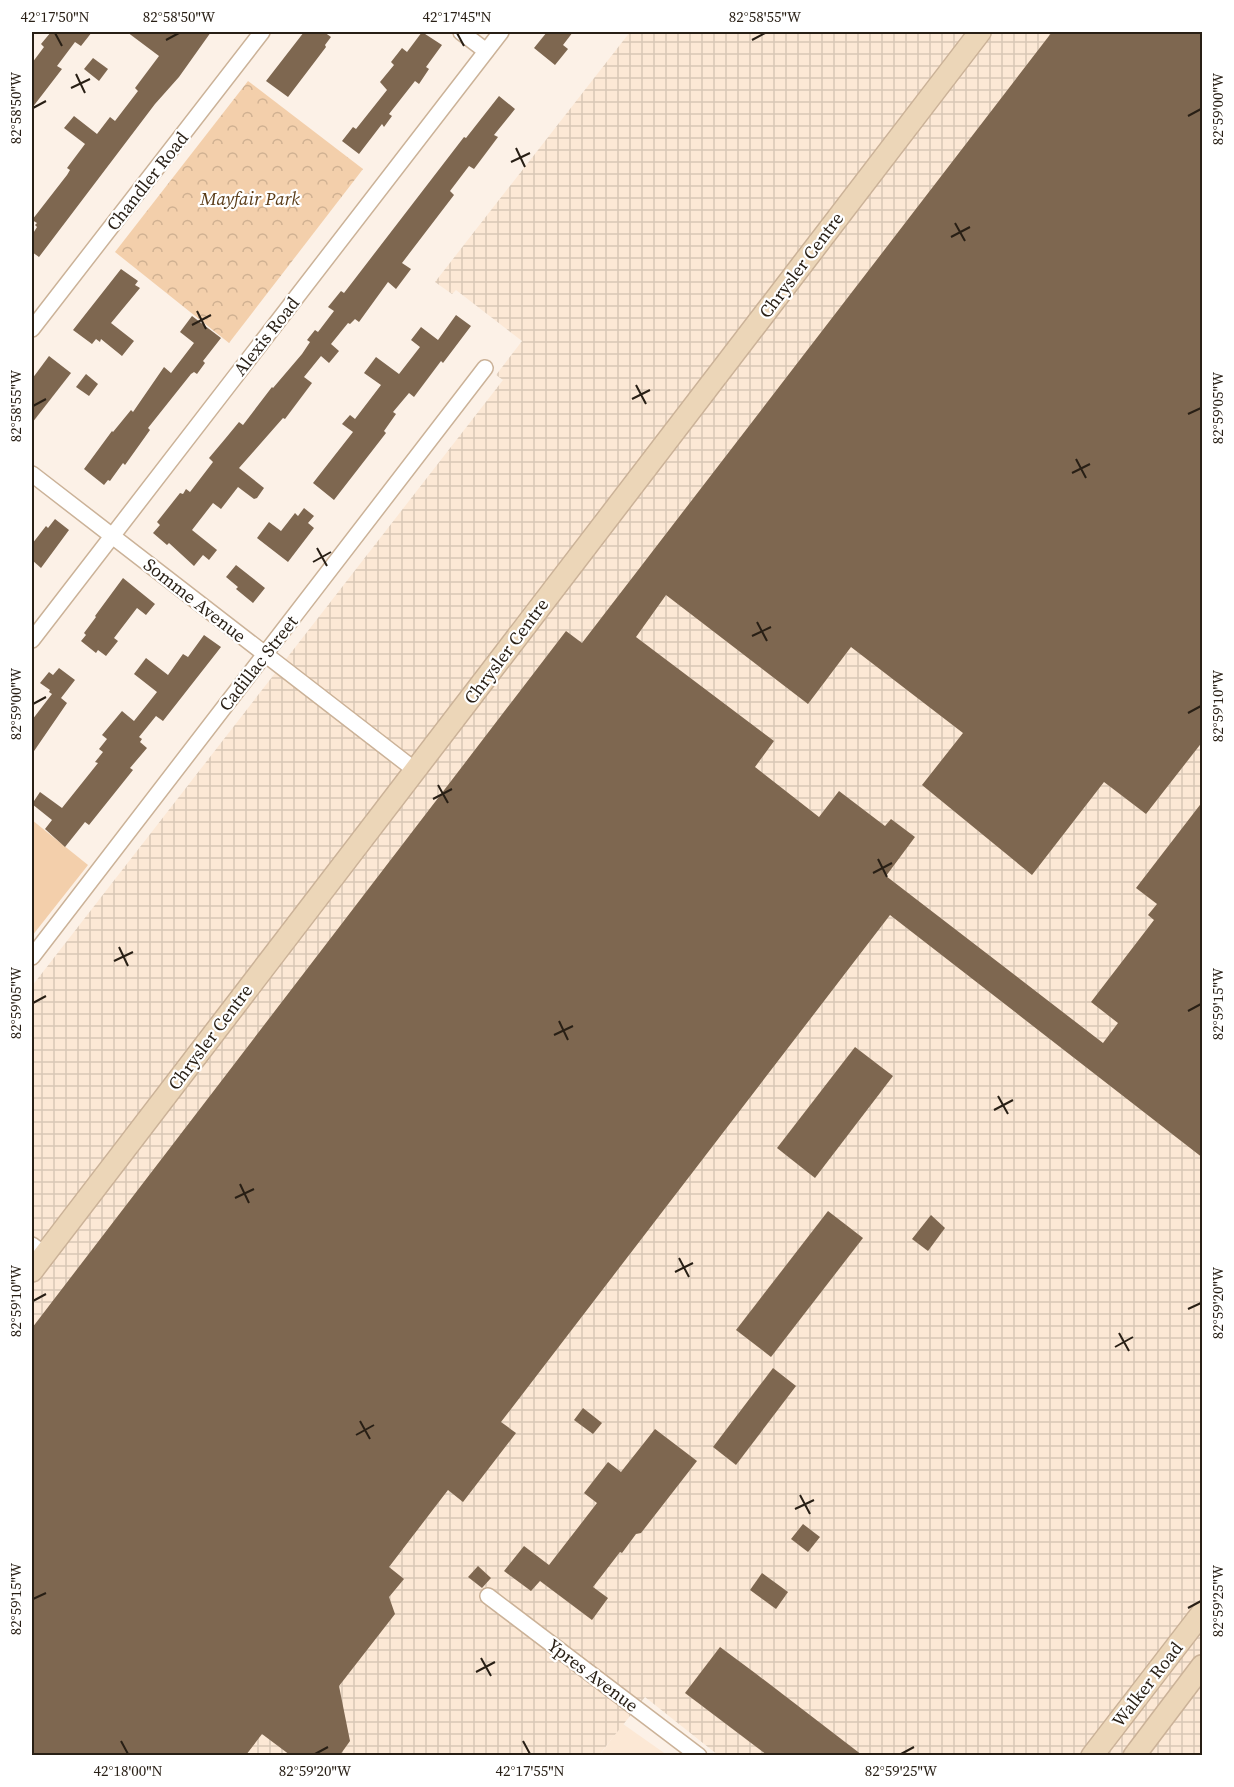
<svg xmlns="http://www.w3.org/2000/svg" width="1234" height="1787" font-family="'Source Serif 4',serif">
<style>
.built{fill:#fce8d5}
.industrial{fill:url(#industrial-grid)}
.grass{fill:#f3cfab}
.park{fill:url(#park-crowns)}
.building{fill:#7e6750}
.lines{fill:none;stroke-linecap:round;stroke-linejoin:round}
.street-casing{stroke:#cbb298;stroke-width:18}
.secondary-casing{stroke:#cbb298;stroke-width:24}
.street{stroke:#fff;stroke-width:15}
.secondary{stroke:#ecd6b8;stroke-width:21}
.ticks{fill:none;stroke:#281f15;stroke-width:2}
.labels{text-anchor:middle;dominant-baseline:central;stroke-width:4.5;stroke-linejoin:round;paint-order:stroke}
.street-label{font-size:18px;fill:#281f15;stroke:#fff}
.park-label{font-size:18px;font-style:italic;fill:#5a3b17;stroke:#fff}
.neatline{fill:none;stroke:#281f15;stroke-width:2}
.ticks-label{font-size:15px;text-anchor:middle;fill:#281f15}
</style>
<defs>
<pattern id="industrial-grid" width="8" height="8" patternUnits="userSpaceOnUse" patternTransform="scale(1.5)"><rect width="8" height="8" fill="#fce8d5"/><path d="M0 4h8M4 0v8" fill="none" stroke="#d8c7b6"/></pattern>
<pattern id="park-crowns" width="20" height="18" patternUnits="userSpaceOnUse" patternTransform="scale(1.5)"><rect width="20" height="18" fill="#f3cfab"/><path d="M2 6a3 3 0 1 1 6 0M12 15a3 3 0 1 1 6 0" fill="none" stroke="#d0b192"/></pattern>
</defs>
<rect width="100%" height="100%" fill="#fcf1e7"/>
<!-- built -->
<path class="built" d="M623,1724L667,1755L599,1756Z"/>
<!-- industrial -->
<path class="industrial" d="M630,32H1202V1755H718L645,1697L599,1755H32V986L503,380L496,375L522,341L456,290L452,294L435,282Z"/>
<!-- grass -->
<path class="grass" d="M32,820L88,865L32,936Z"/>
<!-- park -->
<path class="park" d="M248,81L363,169L229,343L115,252Z"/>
<!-- building -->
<g class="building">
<path d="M51,32H92L81,46L75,42L57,66L62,69L32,108V63L44,47L41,44Z"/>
<path d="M127,32H211L179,77L155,104L39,257L32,252V235L37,227L35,225L37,223L32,220L67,175L70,170L67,168L85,144L64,128L74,116L97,134L110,117L115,121L138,91L135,88L159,56Z"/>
<path d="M304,32H324L331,37L325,45L326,47L288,97L266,81Z"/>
<path d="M422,32L442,45L426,67L429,69L419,84L415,81L389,114L392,116L384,127L382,124L359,154L342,141L353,127L356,129L387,90L380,82L394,65L391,62L402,48L407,52Z"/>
<path d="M547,32H573L563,45L568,49L555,65L534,48Z"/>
<path d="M1052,32H1203V741L1146,814L1104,782L1032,875L922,785L963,733L851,647L808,704L666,595L636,637L774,741L755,767L819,817L839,791L885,826L891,819L915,837L886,876L1103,1043L1118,1023L1091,1002L1154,920L1148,915L1157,904L1136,888L1203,801V1158L890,915L501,1422L516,1433L463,1502L448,1490L389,1567L404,1579L389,1597L395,1614L339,1686L350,1741L340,1755H290L262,1734L246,1755H32V1328L566,631L582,643Z"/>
<path d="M93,58L108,69L99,81L84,69Z"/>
<path d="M499,96L515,109L494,135L498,137L474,169L469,166L450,191L454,195L402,263L411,269L396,289L388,282L359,322L355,319L350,324L348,323L331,344L339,351L329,363L321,356L304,377L312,383L285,419L283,418L239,468L264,488L257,498L254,499L238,487L221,509L213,503L192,530L217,550L209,560L203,555L194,566L169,543L167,545L153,533L160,525L157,522L180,493L183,494L186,489L190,492L213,462L209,458L225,439L239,422L243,425L272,387L273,388L302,354L310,342L307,340L315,330L318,332L334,311L328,307L341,291L344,293L464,137L466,138Z"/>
<path d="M121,269L138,281L135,285L140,288L111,323L134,341L122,356L101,339L100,342L96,339L92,344L73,330Z"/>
<path d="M456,315L471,326L443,363L441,361L414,397L409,393L393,412L396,414L384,431L386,433L334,500L313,483L353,432L342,424L350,415L355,419L381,385L364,373L376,357L399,374L420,347L411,340L421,327L438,340Z"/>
<path d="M192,316L221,338L203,361L205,363L197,374L194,372L191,374L148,428L150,430L125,465L123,463L110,481L108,480L104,485L84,469L112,431L113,432L131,410L133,412L164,367L171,373L194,343L180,332Z"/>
<path d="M49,356L71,373L32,423V379Z"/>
<path d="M86,374L98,384L89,396L76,387Z"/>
<path d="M304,508L314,516L308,523L314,528L288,562L257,538L269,522L281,531L295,513L298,516Z"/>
<path d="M55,519L69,530L41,568L32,560V544L46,526L48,528Z"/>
<path d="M236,565L265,588L253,603L236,589L238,587L226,577Z"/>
<path d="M123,578L155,604L146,615L137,608L114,638L118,641L106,656L98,650L96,653L81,641L86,635L84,633L96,617L95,616Z"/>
<path d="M204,635L221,647L163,721L156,716L139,737L142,739L140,742L147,748L130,768L133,770L89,825L85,822L65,847L45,829L52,820L32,804L40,792L62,808L98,763L95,762L103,752L99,749L107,739L102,735L122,711L134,721L157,692L134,674L146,658L168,675L183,654L188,657Z"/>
<path d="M59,668L75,680L61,698L67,703L32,754V720L52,694L49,692L50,690L40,683L49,672L53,675Z"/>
<path d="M855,1047L893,1076L815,1178L777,1148Z"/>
<path d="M828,1211L863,1238L771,1357L736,1330Z"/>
<path d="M931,1215L945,1228L928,1251L912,1239Z"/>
<path d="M773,1368L796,1386L736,1465L713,1447Z"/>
<path d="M583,1408L602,1423L593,1434L574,1420Z"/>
<path d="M655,1429L697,1461L641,1533L636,1534L622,1553L620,1552L593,1587L608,1598L592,1620L540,1581L531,1591L504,1571L524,1546L549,1565L597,1503L584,1493L608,1462L621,1472Z"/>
<path d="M803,1524L820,1537L808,1552L791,1539Z"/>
<path d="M478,1566L491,1578L482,1588L468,1577Z"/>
<path d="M762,1573L788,1592L776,1609L750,1590Z"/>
<path d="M720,1647L755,1673L862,1755H767L685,1693Z"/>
</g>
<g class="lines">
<defs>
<g id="street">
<path d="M461,32L486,51"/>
<path d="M32,329L262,32"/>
<path d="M32,474L415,770"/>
<path d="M32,640L501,32"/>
<path d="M32,957L485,368"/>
<path d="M32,1245L44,1254"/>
<path d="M488,1596L699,1756"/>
</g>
<g id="secondary">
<path d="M32,1271L980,32"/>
<path d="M1092,1756L1202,1613"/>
<path d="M1134,1756L1202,1666"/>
</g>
</defs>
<!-- street casing -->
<use href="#street" class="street-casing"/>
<!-- secondary casing -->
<use href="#secondary" class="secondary-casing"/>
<!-- street -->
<use href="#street" class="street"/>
<!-- secondary -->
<use href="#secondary" class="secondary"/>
</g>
<!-- ticks -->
<path class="ticks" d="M55,33L62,46M457,33L464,46M166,40L179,33M752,40L765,33M76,74L85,93M71,88L90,79M33,108L46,101M1188,116L1201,109M516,148L525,167M511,162L530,153M955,223L965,241M951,237L970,227M197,311L206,329M192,325L211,315M636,385L646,404M632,399L650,390M33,406L46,399M1188,414L1201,408M1076,459L1086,478M1072,473L1090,464M317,548L327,566M313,562L331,552M757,622L767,641M752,636L771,627M33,704L46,697M1188,713L1201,706M438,785L448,803M433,799L452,789M878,859L887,877M873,873L892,863M119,947L128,966M114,961L133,952M33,1003L46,996M1188,1011L1201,1004M559,1021L568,1040M554,1035L573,1026M998,1096L1008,1114M994,1110L1013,1100M240,1184L249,1203M235,1198L254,1189M679,1258L689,1277M675,1272L693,1263M33,1301L46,1294M1188,1309L1201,1303M1119,1333L1129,1351M1115,1347L1133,1337M360,1421L370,1439M356,1435L374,1425M800,1495L810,1514M795,1509L814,1500M33,1599L46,1593M1188,1608L1201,1601M481,1658L491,1676M476,1672L495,1662M121,1741L128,1754M523,1741L530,1754M315,1754L328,1747M901,1754L914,1747"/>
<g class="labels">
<!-- street labels -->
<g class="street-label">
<text transform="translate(147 181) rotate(-52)">Chandler Road</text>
<text transform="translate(801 265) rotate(-53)">Chrysler Centre</text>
<text transform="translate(266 336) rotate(-52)">Alexis Road</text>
<text transform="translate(195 600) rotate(38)">Somme Avenue</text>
<text transform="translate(506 651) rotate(-53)">Chrysler Centre</text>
<text transform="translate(258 663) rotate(-52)">Cadillac Street</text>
<text transform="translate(210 1037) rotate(-53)">Chrysler Centre</text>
<text transform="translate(593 1675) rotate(37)">Ypres Avenue</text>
<text transform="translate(1147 1684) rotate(-52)">Walker Road</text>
</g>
<!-- park labels -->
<g class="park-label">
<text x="250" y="198">Mayfair Park</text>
</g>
</g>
<!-- border -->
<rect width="1234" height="1787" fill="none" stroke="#ffffff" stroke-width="66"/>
<rect x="33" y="33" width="1168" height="1721" class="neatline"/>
<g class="ticks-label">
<text x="55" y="22">42°17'50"N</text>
<text x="179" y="22">82°58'50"W</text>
<text x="457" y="22">42°17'45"N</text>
<text x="765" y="22">82°58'55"W</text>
<text transform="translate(16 108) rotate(-90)" y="5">82°58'50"W</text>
<text transform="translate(1218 109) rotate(-90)" y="5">82°59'00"W</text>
<text transform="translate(16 406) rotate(-90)" y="5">82°58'55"W</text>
<text transform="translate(1218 408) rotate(-90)" y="5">82°59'05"W</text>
<text transform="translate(16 704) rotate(-90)" y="5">82°59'00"W</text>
<text transform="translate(1218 706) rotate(-90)" y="5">82°59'10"W</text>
<text transform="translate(16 1003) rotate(-90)" y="5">82°59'05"W</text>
<text transform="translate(1218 1004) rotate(-90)" y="5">82°59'15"W</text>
<text transform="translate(16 1301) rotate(-90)" y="5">82°59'10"W</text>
<text transform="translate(1218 1303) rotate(-90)" y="5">82°59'20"W</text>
<text transform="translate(16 1599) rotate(-90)" y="5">82°59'15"W</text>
<text transform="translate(1218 1601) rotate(-90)" y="5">82°59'25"W</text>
<text x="128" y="1776">42°18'00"N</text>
<text x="315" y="1776">82°59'20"W</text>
<text x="530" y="1776">42°17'55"N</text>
<text x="901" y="1776">82°59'25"W</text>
</g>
</svg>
